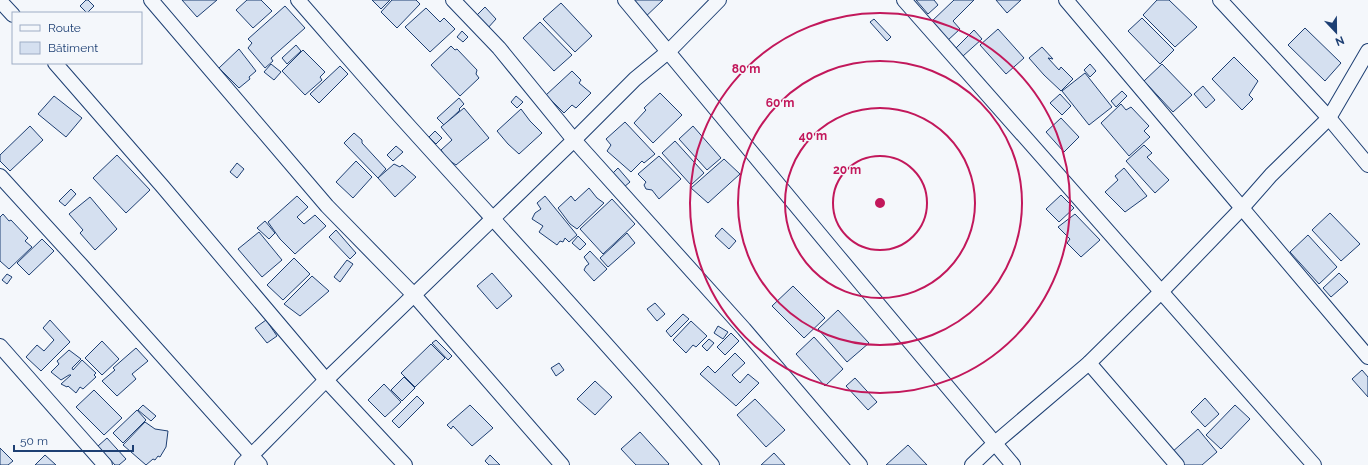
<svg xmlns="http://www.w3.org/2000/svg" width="1368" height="465" font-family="Raleway,sans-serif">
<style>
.building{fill:#d5e0f0;stroke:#1d3f73}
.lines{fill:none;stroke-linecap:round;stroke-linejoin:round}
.street-casing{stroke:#1d3f73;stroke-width:16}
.street{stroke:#f4f7fb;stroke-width:14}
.ring{fill:none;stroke:#c2185b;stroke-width:2}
.centre{fill:#c2185b;stroke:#f4f7fb;stroke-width:2}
.ring-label{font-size:12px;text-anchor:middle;font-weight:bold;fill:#c2185b;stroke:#f4f7fb;stroke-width:3;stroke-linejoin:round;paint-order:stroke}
</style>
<rect width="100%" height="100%" fill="#f4f7fb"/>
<!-- building -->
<g class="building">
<path d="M86,0H88L94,6L87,13L80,6Z"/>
<path d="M182,0H217L197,17Z"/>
<path d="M247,0H261L272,11L253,28L236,10Z"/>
<path d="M372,0H390L381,9Z"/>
<path d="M392,0H416L420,4L397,28L381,12Z"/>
<path d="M634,0H663L640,22Z"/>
<path d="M916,0H934L938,5L928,14Z"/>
<path d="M954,0H974L953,21L960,29L947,41L931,22Z"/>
<path d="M996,0H1021L1007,13Z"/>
<path d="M1157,0H1169L1197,27L1175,47L1143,15Z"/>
<path d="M561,3L592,36L575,52L543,19Z"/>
<path d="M285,6L305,28L271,58L273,61L265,68L248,48L252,43L248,39Z"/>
<path d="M485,7L496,19L487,29L475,17Z"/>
<path d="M426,8L440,22L444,18L455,29L430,52L405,27Z"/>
<path d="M1142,18L1174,50L1160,64L1128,31Z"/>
<path d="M874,19L891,37L887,41L870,22Z"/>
<path d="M540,22L572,55L554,71L523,38Z"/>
<path d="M1305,28L1341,63L1325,81L1288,45Z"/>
<path d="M998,29L1024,58L1006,74L980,45Z"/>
<path d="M974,30L982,39L963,56L955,49Z"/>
<path d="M462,31L468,37L463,42L457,37Z"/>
<path d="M296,45L301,51L287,64L282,58Z"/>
<path d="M451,46L455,50L457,49L477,70L476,74L479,78L460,96L431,65Z"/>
<path d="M1042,47L1053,59L1048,58L1059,70L1061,67L1073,79L1061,91L1044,75L1029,58Z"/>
<path d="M239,49L256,71L249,77L250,79L239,88L219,68Z"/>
<path d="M303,50L325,72L320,77L322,80L305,95L282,71Z"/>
<path d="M1234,57L1258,81L1249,95L1253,99L1242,110L1212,79Z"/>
<path d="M271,64L281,72L274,80L264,72Z"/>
<path d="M1090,64L1096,71L1090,77L1084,70Z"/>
<path d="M1162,64L1192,95L1173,112L1144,81Z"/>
<path d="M340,66L348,74L319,103L310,94Z"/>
<path d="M572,71L581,80L579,83L591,93L576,108L572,105L564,113L546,95Z"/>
<path d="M1085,73L1112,107L1089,125L1062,91Z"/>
<path d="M1203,86L1215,100L1206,108L1194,94Z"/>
<path d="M1122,91L1127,96L1116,107L1111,101Z"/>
<path d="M660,93L682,115L653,143L634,123L646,110L644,108Z"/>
<path d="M1060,94L1071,106L1062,115L1050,103Z"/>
<path d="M54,96L82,118L66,137L38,114Z"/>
<path d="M516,96L523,102L517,108L511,102Z"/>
<path d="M459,98L464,104L459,109L460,110L444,125L437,118Z"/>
<path d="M1121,104L1126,110L1131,107L1149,126L1144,131L1150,137L1129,156L1101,123Z"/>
<path d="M464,108L489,138L456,165L447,159L441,150L452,140L441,127Z"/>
<path d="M521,109L530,121L542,133L519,154L508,144L497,131Z"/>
<path d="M1061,118L1079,137L1064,152L1046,132Z"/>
<path d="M625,122L655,154L644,163L642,161L631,172L607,151L611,145L606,139Z"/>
<path d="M30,126L43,140L10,171L0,161V155Z"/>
<path d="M693,126L721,158L707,170L679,139Z"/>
<path d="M435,131L442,138L436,144L429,137Z"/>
<path d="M354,133L362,140V143L386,169L378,178L344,143Z"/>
<path d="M675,141L704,173L691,185L662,153Z"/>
<path d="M1144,145L1152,153L1147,157L1169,180L1155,193L1126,161Z"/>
<path d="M396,146L403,152L393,161L387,155Z"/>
<path d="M117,155L150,190L126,213L93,178Z"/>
<path d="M659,156L681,179L659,199L652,190L646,189L644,185L646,182L638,174Z"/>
<path d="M724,159L740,174L708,203L691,188Z"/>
<path d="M356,161L372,177L353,198L336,182Z"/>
<path d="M237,163L244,169L237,178L230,172Z"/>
<path d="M394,164L400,167L402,165L416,177L395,197L378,178Z"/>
<path d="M618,168L630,182L624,187L612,174Z"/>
<path d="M1124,168L1147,196L1125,212L1105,192L1118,180L1115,176Z"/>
<path d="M589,188L597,198L604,203L577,229L570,224L558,208L571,196L575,201Z"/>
<path d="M71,189L76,194L65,206L59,201Z"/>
<path d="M1061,195L1074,208L1059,222L1046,209Z"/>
<path d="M297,196L308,207L297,217L304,224L315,215L326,226L295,254L280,239L268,222Z"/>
<path d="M545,196L577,235L569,242L565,238L563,242L560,241L557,245L539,232L543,226L532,219L535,213L541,209L537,203Z"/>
<path d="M90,197L117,229L95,250L80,233L83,230L69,214Z"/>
<path d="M612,199L635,224L603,254L580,229Z"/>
<path d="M1330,213L1360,244L1341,261L1312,230Z"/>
<path d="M3,214L9,221L11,220L28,238L25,241L32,247L9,269L0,261V217Z"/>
<path d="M1075,214L1100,240L1081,257L1067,243L1070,239L1058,227Z"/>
<path d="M265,221L275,233L269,239L257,228Z"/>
<path d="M722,228L736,241L729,249L715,236Z"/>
<path d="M336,230L356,253L350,259L329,237Z"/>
<path d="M259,232L282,260L262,277L238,249Z"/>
<path d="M627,233L635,243L608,267L600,258Z"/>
<path d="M1308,235L1337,267L1319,284L1290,252Z"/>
<path d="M578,236L586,244L580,250L572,243Z"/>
<path d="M42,239L54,251L29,275L17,263Z"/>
<path d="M590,251L607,269L594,281L584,270L586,266L589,264L584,257Z"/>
<path d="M294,258L310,274L283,300L267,285Z"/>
<path d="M347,260L353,264L340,282L334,277Z"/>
<path d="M492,273L512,296L497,309L477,286Z"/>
<path d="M1339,273L1348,282L1331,297L1323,288Z"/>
<path d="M7,274L12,277L7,284L2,280Z"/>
<path d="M312,276L329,291L300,316L284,304Z"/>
<path d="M793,286L825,318L804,338L772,306Z"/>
<path d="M655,303L665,314L657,321L647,309Z"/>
<path d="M838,310L869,343L847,362L818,329Z"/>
<path d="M683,314L689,319L671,337L666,331Z"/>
<path d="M50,320L70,342L41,371L26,357L37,345L44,351L54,340L43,328Z"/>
<path d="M266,320L277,336L267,343L255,328Z"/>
<path d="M691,321L707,336L696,347L693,345L686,353L673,340Z"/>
<path d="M718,326L728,332L723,339L714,333Z"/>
<path d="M731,333L739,341L725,355L717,347Z"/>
<path d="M814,337L843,369L825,386L796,354Z"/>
<path d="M709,339L714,343L707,351L702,346Z"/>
<path d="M436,340L452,356L448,360L432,343Z"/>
<path d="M102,341L119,359L102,375L85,358Z"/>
<path d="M431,344L445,358L415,387L401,373Z"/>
<path d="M136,348L148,361L132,374L136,379L117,396L102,381L115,370L113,368Z"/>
<path d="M69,350L81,359L72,368L73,370L82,360L96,373L94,375L96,377L83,389L80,387L76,393L68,386L67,387L61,384L71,375H69L61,380L51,372L59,364L57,361Z"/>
<path d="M735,353L745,363L732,375L740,383L748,374L759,383L736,406L700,374L708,366L715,373Z"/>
<path d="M559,363L564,370L556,376L551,368Z"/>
<path d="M1362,370L1368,377V397L1352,379Z"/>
<path d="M404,377L415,388L402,401L391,390Z"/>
<path d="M855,378L877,402L868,410L846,386Z"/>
<path d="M595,381L612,397L595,415L577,399Z"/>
<path d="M384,384L401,402L385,417L368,400Z"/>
<path d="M94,390L122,418L104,435L76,407Z"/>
<path d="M417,396L424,403L399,428L392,421Z"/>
<path d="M1205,398L1219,414L1205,427L1191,412Z"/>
<path d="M755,399L785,430L766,447L737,415Z"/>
<path d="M143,405L156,416L151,421L138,410Z"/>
<path d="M470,405L493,428L472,446L453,426L451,429L447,425Z"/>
<path d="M1235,405L1250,419L1221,449L1206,435Z"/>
<path d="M137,410L146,420L123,443L113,433Z"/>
<path d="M145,422L155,429L168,431L166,447L160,457L158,456L155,460L153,459L146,465L123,445Z"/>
<path d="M1198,429L1217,452L1202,465H1182L1171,453Z"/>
<path d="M640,432L669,464L668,465H636L621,449Z"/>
<path d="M107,438L126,459L119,465H115L98,446Z"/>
<path d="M908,445L927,465H886Z"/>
<path d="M0,448L13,461L8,465H0Z"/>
<path d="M774,453L785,465H761Z"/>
<path d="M45,455L56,465H35Z"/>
<path d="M490,455L500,465H489L485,461Z"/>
</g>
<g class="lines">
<defs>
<g id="street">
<path d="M151,0L327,206L414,295L562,465"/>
<path d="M298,0C334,41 370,83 407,124C509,237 613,349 712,465"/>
<path d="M453,0L499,48L574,140L744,329L860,465"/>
<path d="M625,0L837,255L1013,465"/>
<path d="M904,0L1314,465"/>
<path d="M1066,0L1368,357"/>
<path d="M1220,0L1329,118L1368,165"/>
<path d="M0,1L13,15"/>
<path d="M55,63L163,187L326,380L405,465"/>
<path d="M0,176L82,266L260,465"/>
<path d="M0,346L105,465"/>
<path d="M1089,363L1177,465"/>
<path d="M242,465L326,380L574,140L635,79L669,51L719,0"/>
<path d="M972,465L995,443L1089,363L1161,292L1242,208L1271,175L1329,118L1368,51"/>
</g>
</defs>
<!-- street casing -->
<use href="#street" class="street-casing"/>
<!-- street -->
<use href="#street" class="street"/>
</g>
<!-- distance rings -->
<g class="ring">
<circle cx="880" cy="203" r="47"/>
<circle cx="880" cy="203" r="95"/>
<circle cx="880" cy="203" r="142"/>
<circle cx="880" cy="203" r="190"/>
</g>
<circle cx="880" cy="203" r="6" class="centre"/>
<g class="ring-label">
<text x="746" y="73">80 m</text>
<text x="780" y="107">60 m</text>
<text x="813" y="140">40 m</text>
<text x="847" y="174">20 m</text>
</g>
<!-- legend -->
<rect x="12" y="12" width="130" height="52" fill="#f4f7fb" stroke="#9eadc5"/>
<rect x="20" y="25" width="20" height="6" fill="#f4f7fb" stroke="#9eadc5"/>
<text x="48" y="32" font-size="12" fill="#1d3f73">Route</text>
<rect x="20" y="42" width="20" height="12" fill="#d5e0f0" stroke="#9eadc5"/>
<text x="48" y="52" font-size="12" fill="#1d3f73">Bâtiment</text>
<!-- north arrow -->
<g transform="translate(1336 32) rotate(158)" stroke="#f4f7fb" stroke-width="3" paint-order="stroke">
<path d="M0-3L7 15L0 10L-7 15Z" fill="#1d3f73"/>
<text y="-6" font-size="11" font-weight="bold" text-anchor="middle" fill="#1d3f73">N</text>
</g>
<!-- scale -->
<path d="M14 445v6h119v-6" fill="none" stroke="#1d3f73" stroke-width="2"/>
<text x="20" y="445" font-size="12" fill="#1d3f73" stroke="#f4f7fb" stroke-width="3" paint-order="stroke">50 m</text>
</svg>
